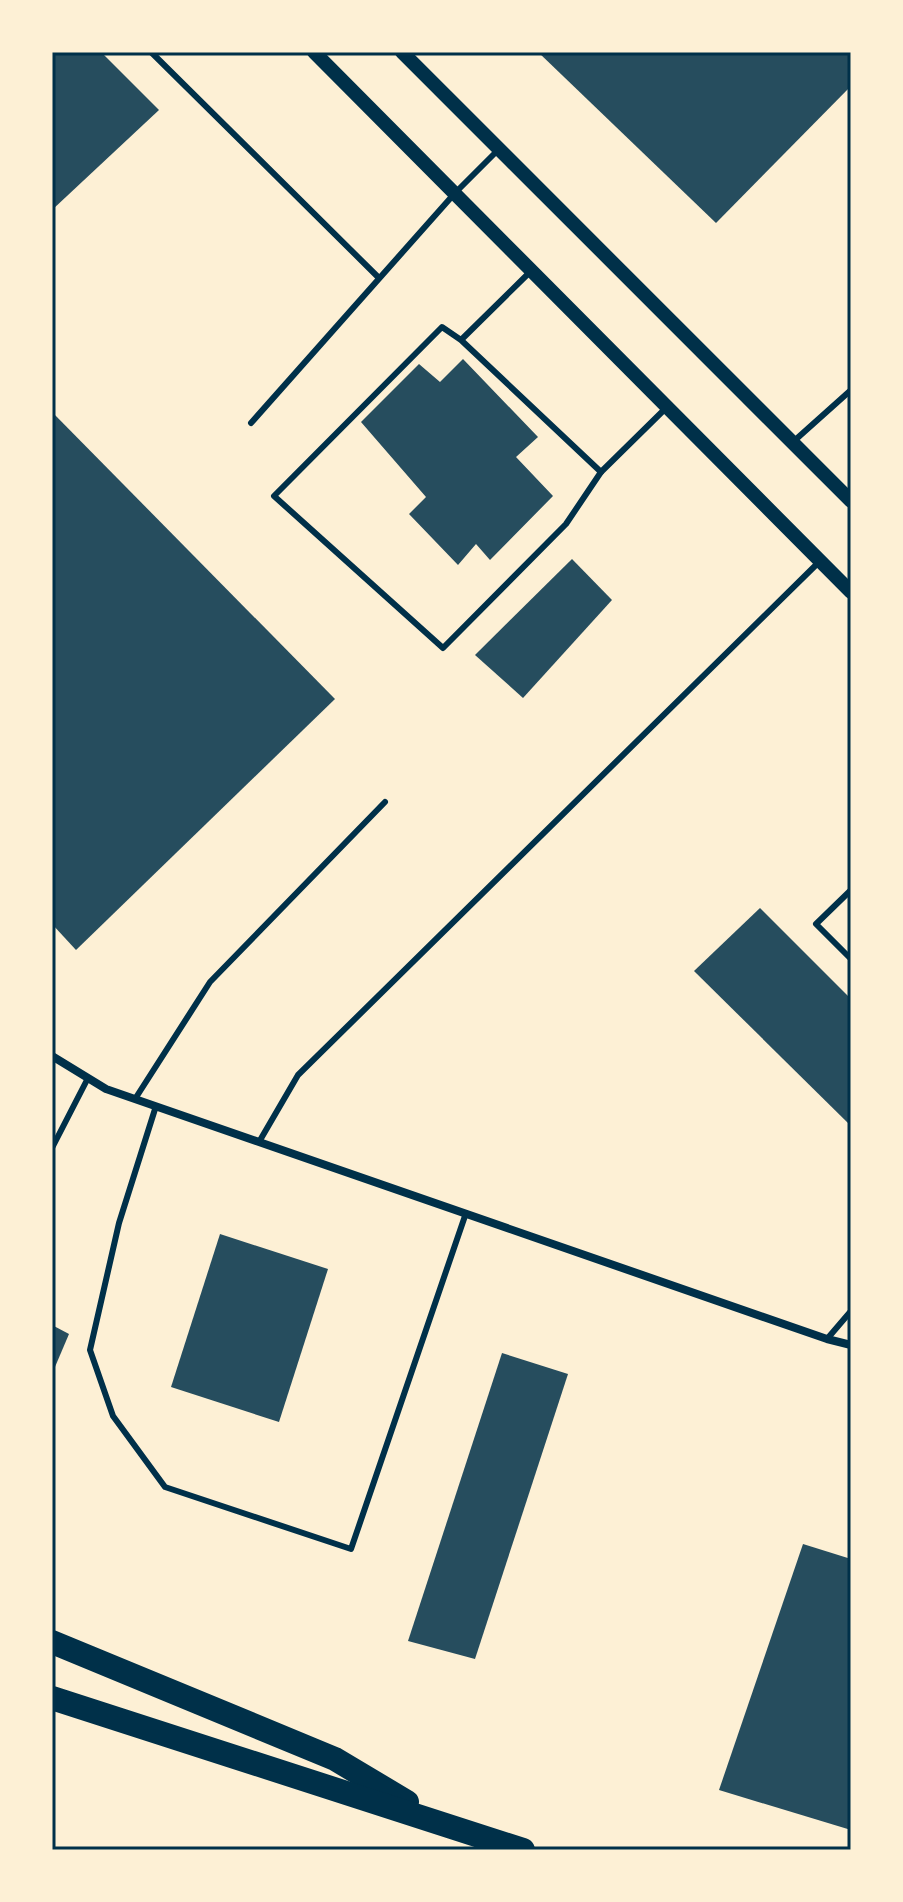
<svg xmlns="http://www.w3.org/2000/svg" width="903" height="1902" font-family="Lato,sans-serif">
<style>
.building{fill:#264d5e}
.lines{fill:none;stroke-linecap:round;stroke-linejoin:round}
.service{stroke:#003049;stroke-width:6}
.minor{stroke:#003049;stroke-width:8}
.tertiary{stroke:#003049;stroke-width:14}
.motorway{stroke:#003049;stroke-width:24}
.neatline{fill:none;stroke:#003049;stroke-width:3}
</style>
<rect width="100%" height="100%" fill="#fdf0d5"/>
<!-- building -->
<g class="building">
<path d="M52,52H101L159,110L52,210Z"/>
<path d="M538,52H851V86L716,223Z"/>
<path d="M463,359L538,437L516,457L553,496L490,560L476,544L458,565L409,514L426,497L361,422L419,364L440,382Z"/>
<path d="M52,412L335,699L76,950L52,924Z"/>
<path d="M572,559L612,600L523,698L475,655Z"/>
<path d="M760,908L851,999V1126L694,971Z"/>
<path d="M220,1234L328,1269L279,1422L171,1387Z"/>
<path d="M52,1325L69,1334L52,1374Z"/>
<path d="M502,1353L568,1374L475,1659L408,1641Z"/>
<path d="M803,1544L851,1559V1830L719,1790Z"/>
</g>
<g class="lines">
<!-- service -->
<g class="service">
<path d="M151,52L379,278"/>
<path d="M461,340L442,327L274,496L443,648L566,524L601,472L461,340L532,270"/>
<path d="M251,423L455,193L499,149"/>
<path d="M794,441L851,390"/>
<path d="M601,472L667,407"/>
<path d="M851,890L816,924L851,959"/>
<path d="M135,1099L210,982L385,802"/>
<path d="M156,1106L119,1223L90,1350L113,1416L165,1487L351,1549L466,1213"/>
<path d="M259,1142L298,1075L820,561"/>
<path d="M52,1148L88,1078"/>
<path d="M827,1339L851,1311"/>
</g>
<!-- minor -->
<path class="minor" d="M52,1056L106,1089L827,1339L851,1345"/>
<!-- tertiary -->
<g class="tertiary">
<path d="M314,52L851,592"/>
<path d="M402,52L851,501"/>
</g>
<!-- motorway -->
<g class="motorway">
<path d="M52,1642L335,1759L407,1802"/>
<path d="M52,1698L523,1850"/>
</g>
</g>
<!-- border -->
<rect width="903" height="1902" fill="none" stroke="#fdf0d5" stroke-width="108"/>
<rect x="54" y="54" width="795" height="1794" class="neatline"/>
</svg>
